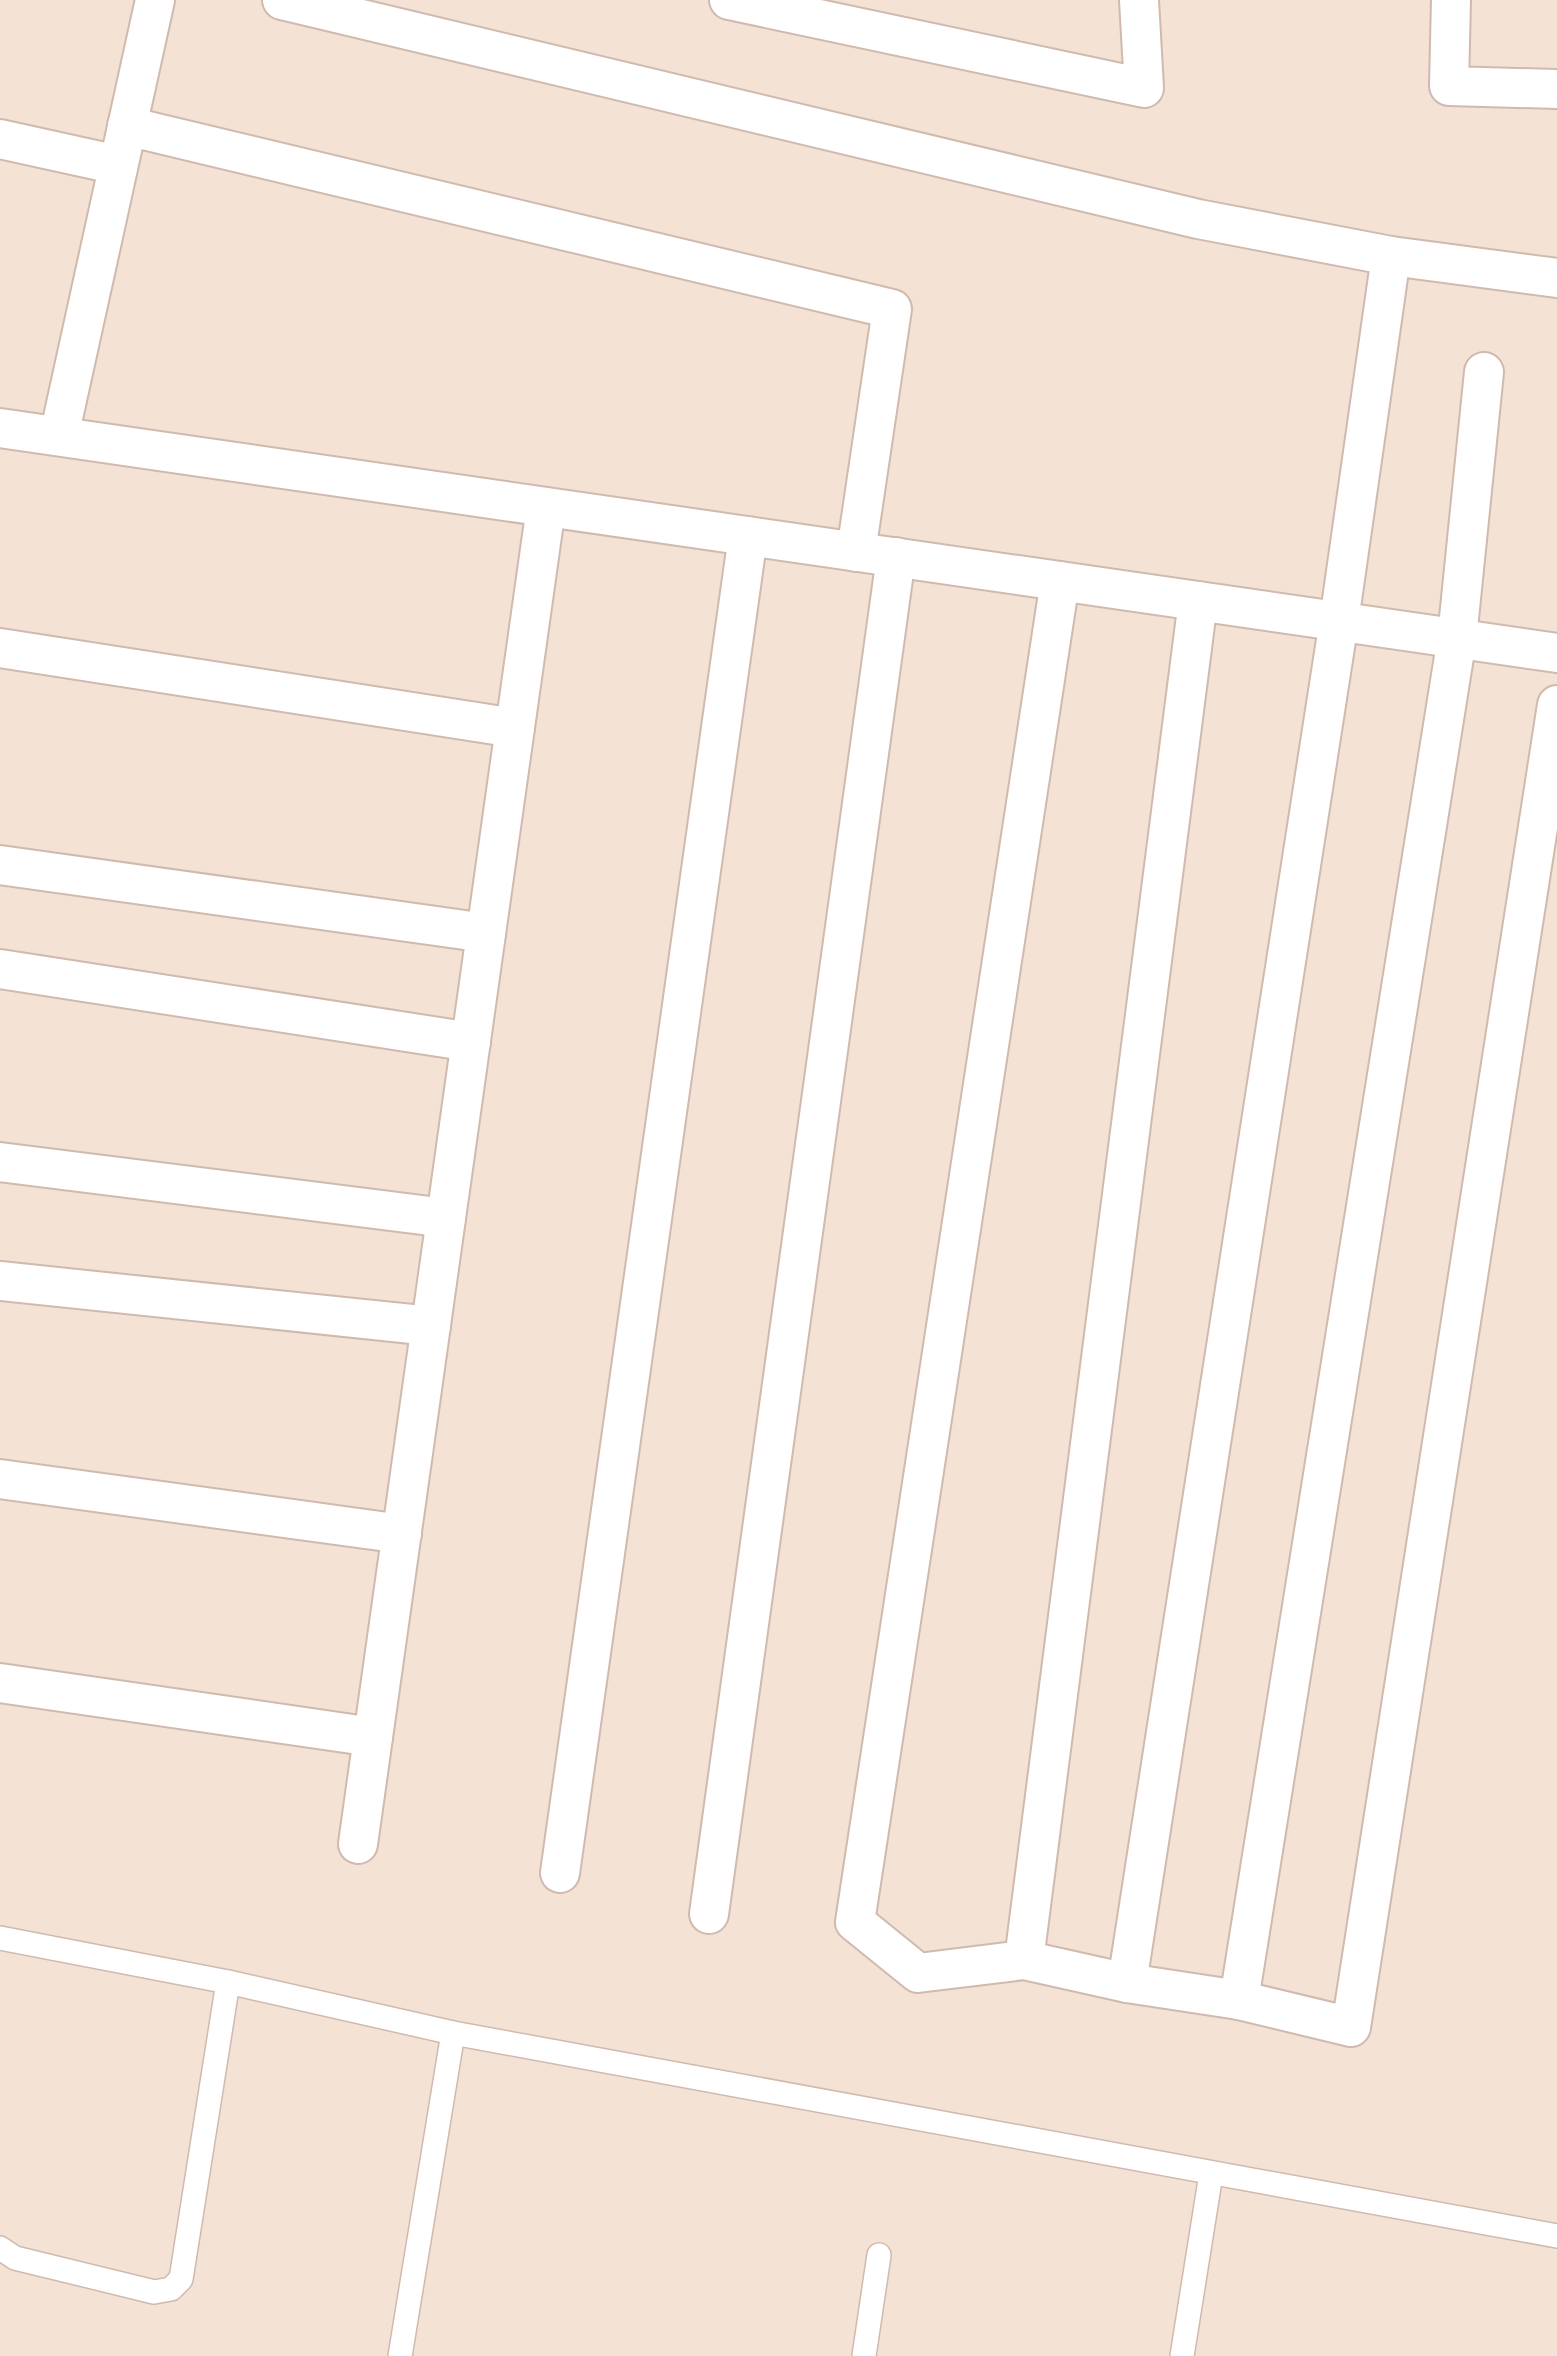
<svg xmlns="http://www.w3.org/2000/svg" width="1557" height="2356" font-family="'Fira Sans',sans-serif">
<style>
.residential{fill:#f4e2d4}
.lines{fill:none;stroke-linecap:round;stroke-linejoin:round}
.service-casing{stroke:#d0baae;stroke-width:26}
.minor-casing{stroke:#d0baae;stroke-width:42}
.tertiary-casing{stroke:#d0baae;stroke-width:42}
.service{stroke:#fff;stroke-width:23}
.minor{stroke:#fff;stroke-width:38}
.tertiary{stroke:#fff;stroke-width:38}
</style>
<rect width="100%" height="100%" fill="#fcf1e5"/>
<!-- residential -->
<rect class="residential" x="0" y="0" width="1557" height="2356"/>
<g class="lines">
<defs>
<g id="service">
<path d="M0,1938L228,1982L453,2033L1557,2236"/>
<path d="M0,2248L15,2258L154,2292L171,2289L181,2279L228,1982"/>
<path d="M400,2356L453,2033"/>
<path d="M864,2356L879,2255"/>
<path d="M1182,2356L1211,2174"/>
</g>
<g id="minor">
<path d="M282,0L1198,219L1391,256L1557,278"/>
<path d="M729,0L1144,88L1139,0"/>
<path d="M1451,0L1449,86L1557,89"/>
<path d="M127,126L892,309L856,552"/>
<path d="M0,139L118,165"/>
<path d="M59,436L155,0"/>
<path d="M1060,581L855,1922L918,1973L1024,1960L1127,1983L1239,2000L1351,2027L1557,705"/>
<path d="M0,648L515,728"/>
<path d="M0,865L486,933"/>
<path d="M0,969L471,1042"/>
<path d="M0,1162L446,1218"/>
<path d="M0,1281L431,1326"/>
<path d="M0,1479L402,1534"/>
<path d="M0,1683L373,1737"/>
<path d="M358,1844L546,507"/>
<path d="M560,1873L748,536"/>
<path d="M709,1914L896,557"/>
<path d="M1024,1960L1198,601"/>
<path d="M1127,1983L1339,621L1391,256"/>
<path d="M1239,2000L1457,638L1484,372"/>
</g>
<path id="tertiary" d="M0,428L1557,653"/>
</defs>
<!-- service casing -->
<use href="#service" class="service-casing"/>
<!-- minor casing -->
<use href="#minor" class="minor-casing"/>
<!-- tertiary casing -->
<use href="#tertiary" class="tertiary-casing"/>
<!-- service -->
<use href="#service" class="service"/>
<!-- minor -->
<use href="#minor" class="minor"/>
<!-- tertiary -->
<use href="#tertiary" class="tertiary"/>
</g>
</svg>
